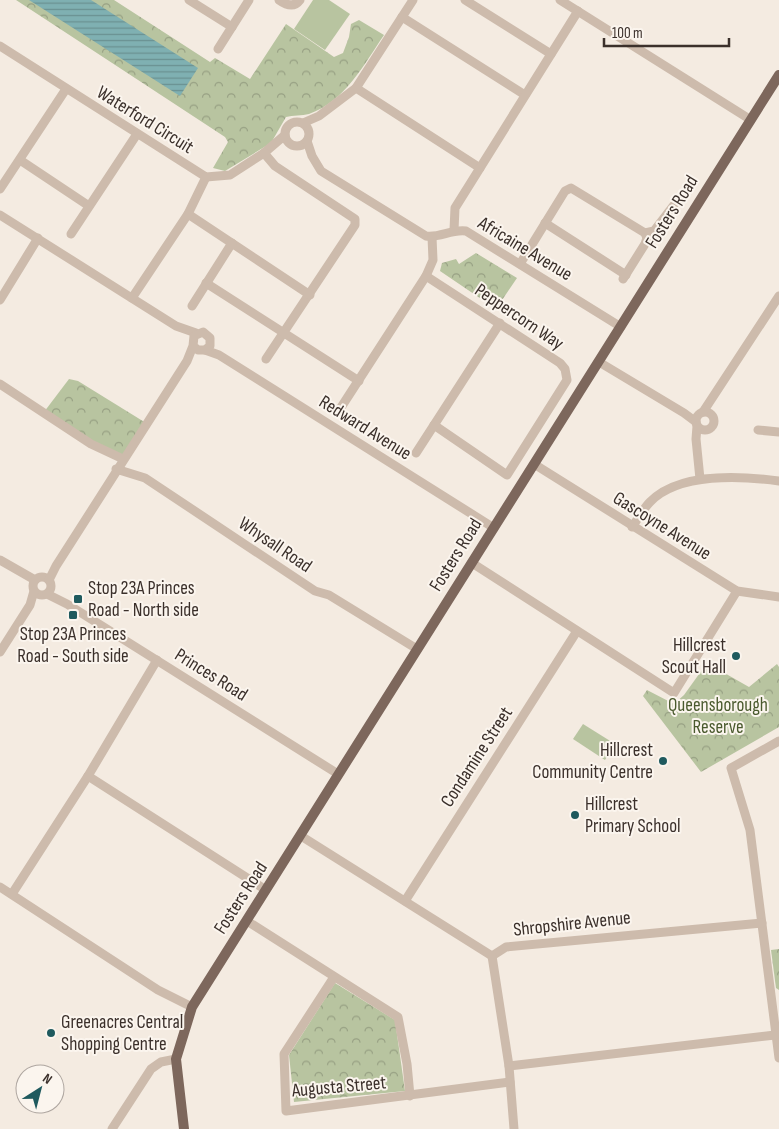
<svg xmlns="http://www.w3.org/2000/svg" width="779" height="1129" font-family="'Sofia Sans Condensed',sans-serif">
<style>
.forest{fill:url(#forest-crowns)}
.garden{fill:#b8c4a0}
.water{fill:url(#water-rules)}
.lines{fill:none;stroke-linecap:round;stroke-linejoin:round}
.minor{stroke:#cdbbac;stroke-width:9}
.major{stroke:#7d675c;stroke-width:10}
.poi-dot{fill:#1f5a5e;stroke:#fbf5ee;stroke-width:2}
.labels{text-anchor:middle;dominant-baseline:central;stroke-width:4;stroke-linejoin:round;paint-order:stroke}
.street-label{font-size:19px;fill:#3b302b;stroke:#fbf5ee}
.poi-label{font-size:19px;fill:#3b302b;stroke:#fbf5ee;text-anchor:start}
.park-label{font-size:19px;fill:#4a5a2e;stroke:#fbf5ee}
</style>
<defs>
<pattern id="forest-crowns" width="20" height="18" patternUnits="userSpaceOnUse" patternTransform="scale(1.25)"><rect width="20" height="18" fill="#b8c4a0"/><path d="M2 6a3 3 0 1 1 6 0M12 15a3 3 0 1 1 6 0" fill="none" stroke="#97a083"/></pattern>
<pattern id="water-rules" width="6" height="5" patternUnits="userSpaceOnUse" patternTransform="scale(1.25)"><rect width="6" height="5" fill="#7fb0b2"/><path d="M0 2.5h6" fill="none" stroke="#699091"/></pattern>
</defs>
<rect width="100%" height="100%" fill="#f4ebe1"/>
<!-- forest -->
<g class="forest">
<path d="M16,0H114L210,62L215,58L250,79L286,24L334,57L343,53L349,37L351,24L359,20L384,35C363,66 345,101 309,114C302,116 293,115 286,117L271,143L225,171L213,168L228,142L225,137Z"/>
<path d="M476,253L517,278L496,309L440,271L442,263L456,259L459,264Z"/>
<path d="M69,379L78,381L146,423L123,459L44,412Z"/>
<path d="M707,663L749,687L777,664L779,667V727L701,772L643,696L647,690L674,704L684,695Z"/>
<path d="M779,949V990L776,988L771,950Z"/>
<path d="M335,983L395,1020L405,1091L294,1102L289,1055Z"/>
</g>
<!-- garden -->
<g class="garden">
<path d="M313,0H329L350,14L325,50L294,29Z"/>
<path d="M583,724L615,744L605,760L573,739Z"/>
</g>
<!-- water -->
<path class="water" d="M29,0H91L198,68L180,96Z"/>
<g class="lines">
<!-- minor -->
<g class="minor">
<path d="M189,0L232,27"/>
<path d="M279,0C286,5 294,8 300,0"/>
<path d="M465,0L551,54"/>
<path d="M560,0L751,120"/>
<path d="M402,17L525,95"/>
<path d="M0,46L206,177L230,175L264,153L285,135"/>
<path d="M218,49L249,0"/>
<path d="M356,88L480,168"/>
<circle cx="297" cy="134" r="12"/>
<path d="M303,123L319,116L356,88L413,0"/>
<path d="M307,141L312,156L321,171L426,236C440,238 451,229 466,231L621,327"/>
<path d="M264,153L275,166L355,219V225L266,359"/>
<path d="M20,160L89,206"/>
<path d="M0,189L66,89"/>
<path d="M188,214L310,295"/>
<path d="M0,215L176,326L196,333"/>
<path d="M545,223L626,275"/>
<path d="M454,230L455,208L578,11"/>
<path d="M645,233L654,231L674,205"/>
<path d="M71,234L137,134"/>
<path d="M520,264L565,191L571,188L645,233L647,238L645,244L623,279"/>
<path d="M426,276L560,363L565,369L567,380L507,475L434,425"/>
<path d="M206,283L359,381"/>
<path d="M132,298L188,214L206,177"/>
<path d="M0,300L38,238"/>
<path d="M192,306L232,243"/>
<path d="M205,350L219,355L494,528"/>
<path d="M599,362L684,413L696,422"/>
<path d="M0,384L91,444L123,459"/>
<path d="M340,409L426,276L433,260L432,237"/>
<circle cx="705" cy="421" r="9"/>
<path d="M703,412L779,296"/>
<path d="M697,426L696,439L700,479"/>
<path d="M758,430L779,432"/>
<path d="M416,453L500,323"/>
<path d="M534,464L737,591L779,597"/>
<path d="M116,469L145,478L315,591L329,595L417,649"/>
<path d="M632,527C638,519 643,509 650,502C679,472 742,476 779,481"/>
<path d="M0,560L35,580"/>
<path d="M472,563L674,693L737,591"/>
<circle cx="42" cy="586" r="9"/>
<path d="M49,580L56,566L187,361L193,346L194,336L203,332L210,338V346L205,350H198L193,346"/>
<path d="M47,594L67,604L338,774"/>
<path d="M0,652L30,605L34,591"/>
<path d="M779,741L731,768L750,830L779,1058"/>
<path d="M88,776L266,890"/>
<path d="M301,836L492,956"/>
<path d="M0,887L158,990L192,1007"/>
<path d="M12,894L88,776L157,660"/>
<path d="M405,901L577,631"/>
<path d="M247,921L398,1017L407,1064L410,1096"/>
<path d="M492,956L506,947L762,923"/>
<path d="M492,956L509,1066L514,1129"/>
<path d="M334,977L284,1054L286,1111L510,1082"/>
<path d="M509,1066L775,1035"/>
<path d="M112,1129L151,1069L161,1062L176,1059"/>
</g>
<!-- major -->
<path class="major" d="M184,1129L176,1059L192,1007L779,75"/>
</g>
<!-- markers -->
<g class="poi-dot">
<rect x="73" y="594" width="10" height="10" rx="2.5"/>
<rect x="68" y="610" width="10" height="10" rx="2.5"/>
<circle cx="736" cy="656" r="5"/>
<circle cx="663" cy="761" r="5"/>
<circle cx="575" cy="815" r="5"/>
<circle cx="51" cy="1033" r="5"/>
</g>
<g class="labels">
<!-- street labels -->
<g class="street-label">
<text transform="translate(145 120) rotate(32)">Waterford Circuit</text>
<text transform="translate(672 212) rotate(-58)">Fosters Road</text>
<text transform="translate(525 249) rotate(31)">Africaine Avenue</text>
<text transform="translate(519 317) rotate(34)">Peppercorn Way</text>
<text transform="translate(365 428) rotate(32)">Redward Avenue</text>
<text transform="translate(662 526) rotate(32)">Gascoyne Avenue</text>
<text transform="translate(275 545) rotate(34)">Whysall Road</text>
<text transform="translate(456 555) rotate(-58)">Fosters Road</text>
<text transform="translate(211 675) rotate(32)">Princes Road</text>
<text transform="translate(477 757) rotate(-57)">Condamine Street</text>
<text transform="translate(241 898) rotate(-57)">Fosters Road</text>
<text transform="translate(572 924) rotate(-6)">Shropshire Avenue</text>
<text transform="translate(339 1087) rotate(-5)">Augusta Street</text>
</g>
<!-- poi labels -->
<g class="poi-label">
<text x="88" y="588">Stop 23A Princes<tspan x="88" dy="22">Road - North side</tspan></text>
<text x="73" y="634" text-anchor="middle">Stop 23A Princes<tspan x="73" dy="22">Road - South side</tspan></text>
<text x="726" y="645" text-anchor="end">Hillcrest<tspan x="726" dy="22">Scout Hall</tspan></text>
<text x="653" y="750" text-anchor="end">Hillcrest<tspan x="653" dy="22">Community Centre</tspan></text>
<text x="585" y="804">Hillcrest<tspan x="585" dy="22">Primary School</tspan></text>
<text x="61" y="1022">Greenacres Central<tspan x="61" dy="22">Shopping Centre</tspan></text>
</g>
<!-- park labels -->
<g class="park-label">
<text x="718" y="705">Queensborough<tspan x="718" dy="22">Reserve</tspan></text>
</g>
</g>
<!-- north arrow -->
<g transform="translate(40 1089) rotate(36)"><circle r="24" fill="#fbf5ee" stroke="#aea6a0"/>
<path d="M0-4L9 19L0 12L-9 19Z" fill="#1f5a5e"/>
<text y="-8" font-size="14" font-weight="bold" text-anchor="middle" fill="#3b302b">N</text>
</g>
<!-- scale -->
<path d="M604 38v8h125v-8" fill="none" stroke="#3b302b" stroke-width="2.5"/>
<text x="612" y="38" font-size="15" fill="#3b302b" stroke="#fbf5ee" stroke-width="4" paint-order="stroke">100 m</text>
</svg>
